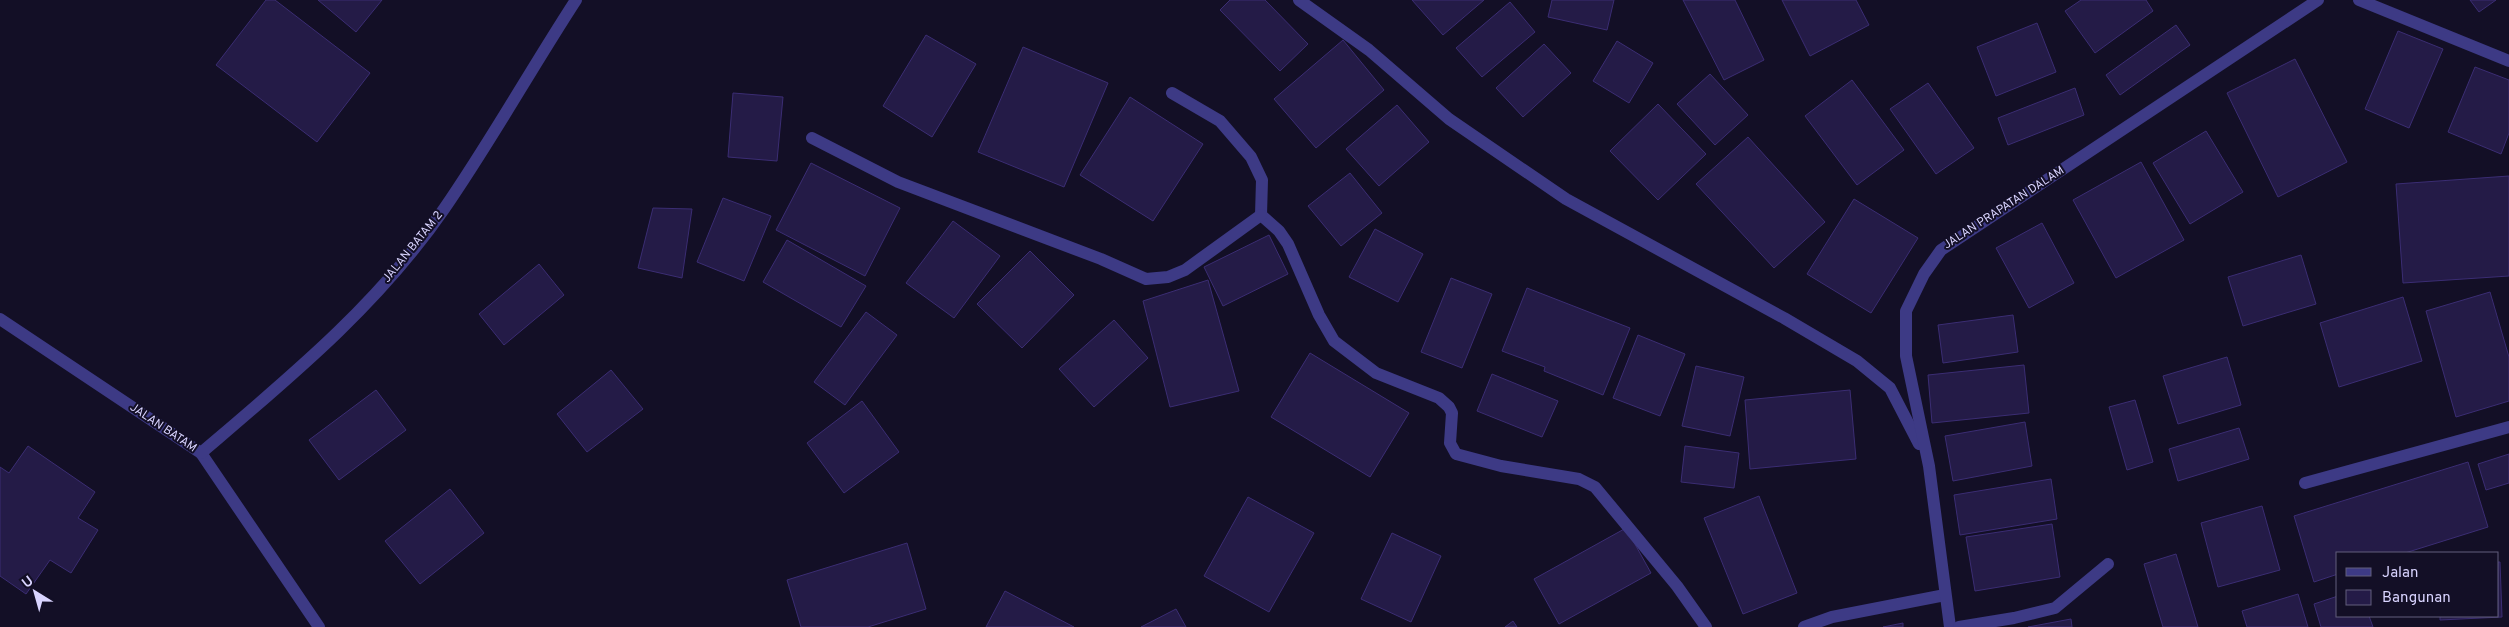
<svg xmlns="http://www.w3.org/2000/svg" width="2509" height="627" font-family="Overpass,sans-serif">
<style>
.building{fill:#241b47;stroke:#3b2d73}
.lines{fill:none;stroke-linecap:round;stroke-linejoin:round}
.minor{stroke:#3d3a85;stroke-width:12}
.labels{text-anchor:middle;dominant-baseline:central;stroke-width:4;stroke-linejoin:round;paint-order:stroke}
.street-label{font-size:12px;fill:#d9d4ff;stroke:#130f26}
</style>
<rect width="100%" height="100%" fill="#130f26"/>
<!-- building -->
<g class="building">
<path d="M266,0H275L370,73L317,142L216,65Z"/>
<path d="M318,0H382L356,32Z"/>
<path d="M1230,0H1265L1308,44L1280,71L1220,10Z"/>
<path d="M1412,0H1484L1443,35Z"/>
<path d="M1552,0H1614L1607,30L1548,17Z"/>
<path d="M1683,0H1735L1764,60L1724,80Z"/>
<path d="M1782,0H1856L1869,25L1810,56Z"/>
<path d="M2081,0H2146L2153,11L2095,53L2065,11Z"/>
<path d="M2470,0H2496L2479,12Z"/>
<path d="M1510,2L1535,32L1482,77L1456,48Z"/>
<path d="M2037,23L2056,72L1996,96L1977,47Z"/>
<path d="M2176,25L2190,45L2120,95L2106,75Z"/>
<path d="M2398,31L2443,49L2409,128L2365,109Z"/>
<path d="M926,35L976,64L932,137L883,106Z"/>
<path d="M1343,40L1384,90L1316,148L1274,99Z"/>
<path d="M1617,41L1653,63L1629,103L1593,81Z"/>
<path d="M1544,44L1571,73L1523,117L1496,88Z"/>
<path d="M1023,47L1108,83L1064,187L978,152Z"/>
<path d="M2295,59L2347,162L2278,197L2227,93Z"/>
<path d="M2475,67L2509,80V133L2501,154L2448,132Z"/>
<path d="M1710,74L1748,115L1715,145L1677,104Z"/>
<path d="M1852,80L1904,150L1857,185L1805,116Z"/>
<path d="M1928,83L1974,148L1936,174L1890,109Z"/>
<path d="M2075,88L2084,115L2008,145L1998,118Z"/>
<path d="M733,93L783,97L777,161L728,157Z"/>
<path d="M1130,97L1203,144L1153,221L1080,175Z"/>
<path d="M1658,104L1706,154L1658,200L1610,151Z"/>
<path d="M1397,105L1429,142L1379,186L1346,149Z"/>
<path d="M2206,131L2243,192L2190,224L2153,163Z"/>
<path d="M1748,137L1825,222L1774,268L1696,184Z"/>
<path d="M2141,162L2184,240L2116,278L2073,200Z"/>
<path d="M811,163L900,208L865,276L776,230Z"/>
<path d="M1350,173L1382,213L1341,246L1308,206Z"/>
<path d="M2509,176V276L2403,283L2396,184Z"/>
<path d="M723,198L771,216L744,281L697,262Z"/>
<path d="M1854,199L1918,238L1871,313L1807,274Z"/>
<path d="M653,208L692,209L682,278L638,268Z"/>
<path d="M953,221L1000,256L954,318L906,283Z"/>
<path d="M2042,223L2074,283L2029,308L1996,248Z"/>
<path d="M1375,229L1423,254L1398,302L1349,277Z"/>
<path d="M1269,235L1288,274L1223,306L1204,267Z"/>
<path d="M787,240L866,286L841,327L763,282Z"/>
<path d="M1030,251L1074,295L1022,348L977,304Z"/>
<path d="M2301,255L2316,304L2243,326L2228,277Z"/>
<path d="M539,264L564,295L504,345L479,314Z"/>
<path d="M1451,278L1492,294L1462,368L1421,352Z"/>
<path d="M1208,280L1239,391L1170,407L1143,301Z"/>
<path d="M1527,288L1630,328L1603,395L1544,371L1545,367L1502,351Z"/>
<path d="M2490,292L2509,357V401L2456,417L2426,311Z"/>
<path d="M2403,297L2422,361L2339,387L2320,323Z"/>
<path d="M866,312L897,335L845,405L814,382Z"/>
<path d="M2013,315L2018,352L1943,363L1938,325Z"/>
<path d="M1114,320L1148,358L1094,407L1059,369Z"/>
<path d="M1638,335L1685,354L1660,416L1613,398Z"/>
<path d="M1310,353L1409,413L1370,477L1271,417Z"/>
<path d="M2227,357L2241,405L2178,424L2163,376Z"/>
<path d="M2024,365L2029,413L1932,423L1928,375Z"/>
<path d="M1696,366L1744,377L1730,436L1682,426Z"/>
<path d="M611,370L643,409L587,452L557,414Z"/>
<path d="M1492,374L1558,401L1542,437L1477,411Z"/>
<path d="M376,390L406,430L339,480L309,440Z"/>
<path d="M1850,390L1856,459L1750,469L1745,400Z"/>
<path d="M2135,400L2153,462L2127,470L2109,407Z"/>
<path d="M862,401L899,452L844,493L807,443Z"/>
<path d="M2025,422L2032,466L1953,481L1945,436Z"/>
<path d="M2239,428L2249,459L2178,481L2169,449Z"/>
<path d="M28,446L95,492L78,518L98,530L71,573L50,560L26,594L0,576V467L9,473Z"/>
<path d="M1685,446L1739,453L1734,488L1681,482Z"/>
<path d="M2509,454V483L2486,490L2478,464Z"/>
<path d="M2468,462L2488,527L2405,553H2338V574L2314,582L2294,516Z"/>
<path d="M2051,479L2057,519L1960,535L1954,495Z"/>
<path d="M450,489L484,533L420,584L385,541Z"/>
<path d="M1759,496L1797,593L1743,614L1704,518Z"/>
<path d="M1248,497L1314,533L1269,612L1204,576Z"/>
<path d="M2262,506L2280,570L2218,587L2201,523Z"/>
<path d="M2052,524L2060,577L1975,591L1966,537Z"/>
<path d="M1626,528L1651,573L1559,624L1534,579Z"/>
<path d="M1392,533L1441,556L1411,622L1361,599Z"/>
<path d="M907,543L926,609L868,627H801L787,580Z"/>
<path d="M2176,554L2198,627H2163L2144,564Z"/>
<path d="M2498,562H2500L2502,617L2440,620V616H2498Z"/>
<path d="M1005,591L1074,627H986Z"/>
<path d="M2298,594L2308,627H2247L2242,611Z"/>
<path d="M2338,596V616H2369L2373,627H2321L2314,604Z"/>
<path d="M1176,609L1186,627H1141Z"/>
<path d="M2071,619L2072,627H2028Z"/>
<path d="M1513,621L1517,627H1505Z"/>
<path d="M1903,623V627H1883Z"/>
</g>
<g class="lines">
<!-- minor -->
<g class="minor">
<path d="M1299,0L1369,50L1449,119L1566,199L1784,318L1857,361L1890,388L1919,444"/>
<path d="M2359,0L2509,61"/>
<path d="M1172,93L1220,121L1251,157L1262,180L1261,215L1279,231L1288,244L1319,315L1334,341L1376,373L1439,398L1449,407L1452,413L1450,443L1456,454L1501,466L1579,479L1595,487L1677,586L1706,627"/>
<path d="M812,138L898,182L1101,259L1146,279L1168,277L1185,270L1261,215"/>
<path d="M0,319L201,453L319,627"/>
<path d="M201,453C289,378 378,305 444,209C491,141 531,69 576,0"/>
<path d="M2305,483L2509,427"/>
<path d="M1804,627L1832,617L1945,595"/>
<path d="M1950,627L1929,466L1906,356V311L1924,274L1941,250L2318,0"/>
<path d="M1959,627L2014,618L2055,608L2108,564"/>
</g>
</g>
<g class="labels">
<!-- street labels -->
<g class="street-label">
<text transform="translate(2004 208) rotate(-33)">JALAN PRAPATAN DALAM</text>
<text transform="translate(413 247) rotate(-51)">JALAN BATAM 2</text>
<text transform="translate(163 428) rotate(34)">JALAN BATAM</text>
</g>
</g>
<!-- legend -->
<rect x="2336" y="552" width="162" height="65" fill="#130f26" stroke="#625e7d"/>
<rect x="2346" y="568" width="25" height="8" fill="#3d3a85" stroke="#625e7d"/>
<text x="2382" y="577" font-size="15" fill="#d9d4ff">Jalan</text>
<rect x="2346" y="590" width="25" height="15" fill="#241b47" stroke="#625e7d"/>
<text x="2382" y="602" font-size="15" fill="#d9d4ff">Bangunan</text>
<!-- north arrow -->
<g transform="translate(35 592) rotate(323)" stroke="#130f26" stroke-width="4" paint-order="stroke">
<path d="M0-4L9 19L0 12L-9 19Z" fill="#d9d4ff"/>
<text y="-8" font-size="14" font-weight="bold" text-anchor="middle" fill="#d9d4ff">U</text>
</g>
</svg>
